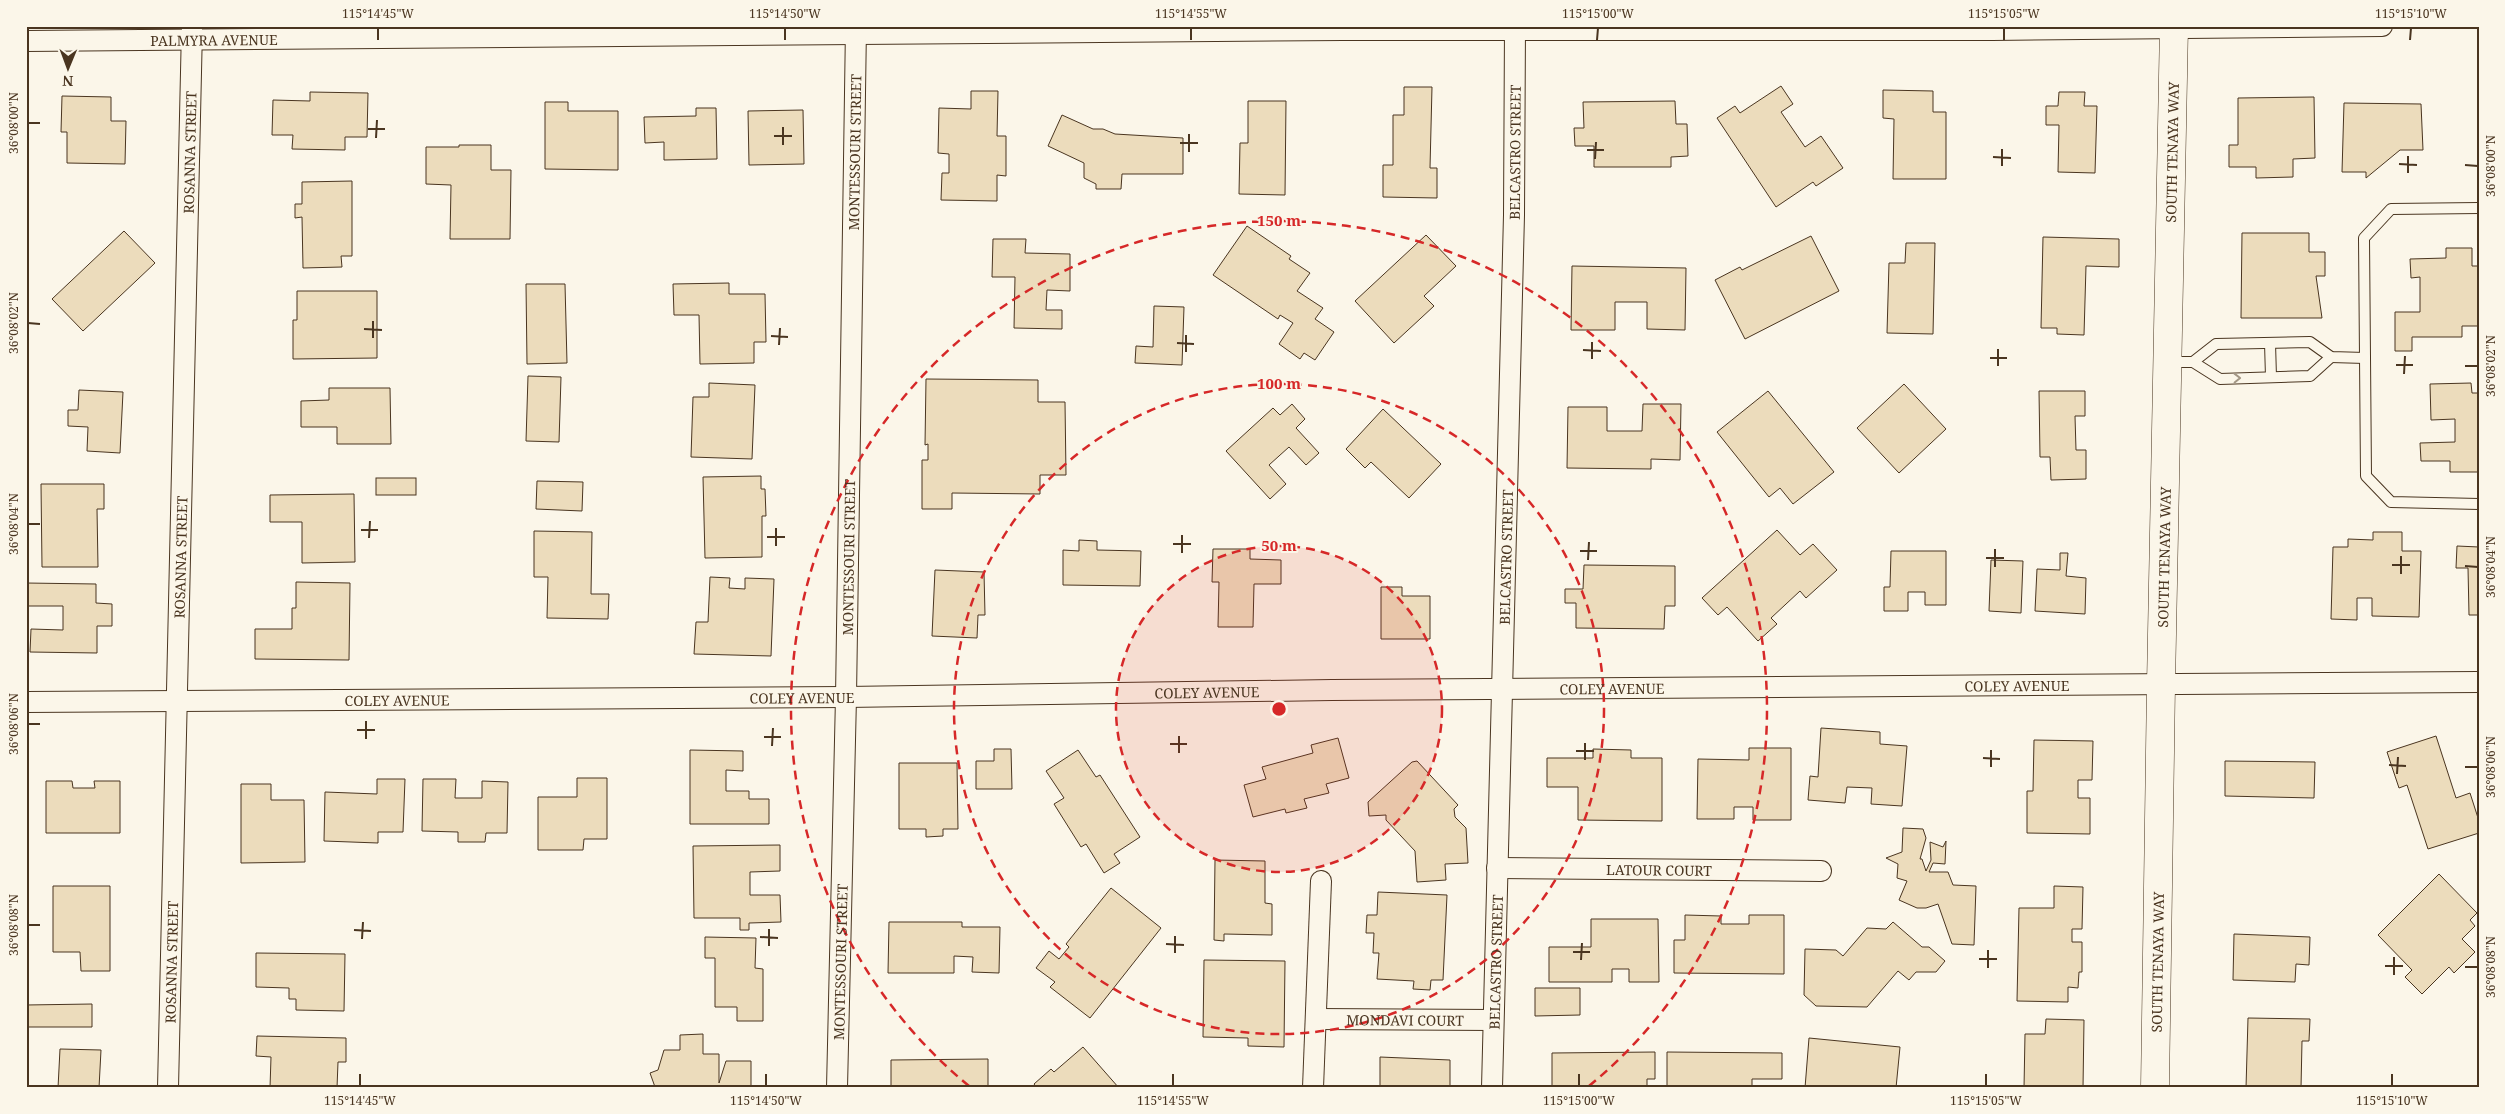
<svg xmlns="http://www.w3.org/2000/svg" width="2505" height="1114" font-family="'Noto Serif',serif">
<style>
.building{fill:#ecdcbc;stroke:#4a3520}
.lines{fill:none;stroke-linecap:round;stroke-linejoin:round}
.lane-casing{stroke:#4a3520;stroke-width:12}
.street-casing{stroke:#4a3520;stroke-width:22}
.secondary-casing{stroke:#4a3520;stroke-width:29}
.lane{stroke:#fbf6e9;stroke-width:10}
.street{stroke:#fbf6e9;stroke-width:20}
.secondary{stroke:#fbf6e9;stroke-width:28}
.oneway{stroke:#a29684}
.ticks{fill:none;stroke:#4a3520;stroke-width:2}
.ring{fill:none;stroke:#d62828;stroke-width:2.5;stroke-dasharray:9 6}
.labels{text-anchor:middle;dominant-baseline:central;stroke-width:4;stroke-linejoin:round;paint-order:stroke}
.street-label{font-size:14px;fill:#4a3520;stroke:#fbf6e9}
.centre{fill:#d62828;stroke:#fbf6e9;stroke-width:2.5}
.ring-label{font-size:15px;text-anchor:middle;font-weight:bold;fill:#d62828;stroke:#fbf6e9;stroke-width:4;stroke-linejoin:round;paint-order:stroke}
.neatline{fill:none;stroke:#4a3520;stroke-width:2}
.ticks-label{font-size:12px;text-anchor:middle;fill:#4a3520}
</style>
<rect width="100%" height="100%" fill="#fbf6e9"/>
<!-- building -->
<g class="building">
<path d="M1781,86L1793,104L1781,112L1805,147L1821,136L1843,168L1816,186L1813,182L1776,207L1717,118L1735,106L1740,113Z"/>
<path d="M1404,87H1432L1430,168H1437V198L1383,197V165H1393V115H1404Z"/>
<path d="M1883,90L1933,91V112H1946V179H1893L1894,119L1883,118Z"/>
<path d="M971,91H998L997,136H1006V176L997,175V201L941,200L942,173H949V154L938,153L939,108L971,109Z"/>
<path d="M310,92L368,93L367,137H345V150L292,149L293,135H272L273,100L310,101Z"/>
<path d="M2059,92H2085L2084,106H2097L2095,173L2058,172L2059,125H2046V106H2058Z"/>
<path d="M62,96L111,97V121H126L125,164L67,163V132H61Z"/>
<path d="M2314,97L2315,158L2293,159V177L2256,178V167H2229V145H2238V98Z"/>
<path d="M1248,101H1286L1285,195L1239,194L1240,143H1248Z"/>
<path d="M1675,101L1676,124H1687L1688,156L1671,157V167H1594V146H1575L1574,128H1584L1583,102Z"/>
<path d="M545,102H568V111H618V170L545,169Z"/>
<path d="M2344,103L2421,104L2423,150H2400L2366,178V172H2342Z"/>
<path d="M696,108H716L717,159L664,160V142L645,143L644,117L696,116Z"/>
<path d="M803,110L804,164L749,165L748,111Z"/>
<path d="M1062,115L1093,129H1103L1115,134L1183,138V174H1122L1121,189H1096V184L1084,178V163L1048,146Z"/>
<path d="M459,145H491V170H511L510,239H450L451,185L426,184V147H459Z"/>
<path d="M352,181V256H341L342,267L303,268L302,217L295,218V204H302V182Z"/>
<path d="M1247,226L1291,256L1289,259L1310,273L1297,291L1323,308L1315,319L1334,332L1315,360L1304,353L1300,359L1279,344L1293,323L1280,315L1278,319L1213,275Z"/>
<path d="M124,231L155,263L83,331L52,299Z"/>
<path d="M2242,233H2309V252H2325V276H2316L2322,318H2241Z"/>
<path d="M1426,235L1456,266L1424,296L1434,306L1394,343L1355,301Z"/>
<path d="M1811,236L1839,291L1745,339L1715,280L1740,267L1742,270Z"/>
<path d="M2043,237L2119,239V267L2086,266L2084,335L2057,334V328H2041Z"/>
<path d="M993,239H1026L1025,253L1070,254V291L1047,290L1046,310H1062V329L1014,328L1015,277H992Z"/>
<path d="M1906,243H1935L1933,334L1887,333L1889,263H1905Z"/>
<path d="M2446,248H2472V266H2479V326H2462V337H2412V351H2395V312H2420V277L2411,278L2410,259L2446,258Z"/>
<path d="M1572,266L1686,268L1685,330L1647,329V302H1615V330H1571Z"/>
<path d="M729,283V294H765L766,342H754V363L700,364L699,315H674L673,284Z"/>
<path d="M526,284H565L567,363L527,364Z"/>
<path d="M297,291H377V358L293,359V320H297Z"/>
<path d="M1154,306L1184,307L1182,365L1135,363L1136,346L1153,347Z"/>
<path d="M528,376L561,377L559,442L526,441Z"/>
<path d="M926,379L1038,380V402H1065L1066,475H1040V494L952,493V509H922V460H928V444L925,445Z"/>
<path d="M709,383L755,385L752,459L691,457L693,397H709Z"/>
<path d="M2471,383L2472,393H2479V472H2450V461H2421L2420,443L2455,442V419L2431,420L2430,384Z"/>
<path d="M1904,384L1946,429L1899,473L1857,428Z"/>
<path d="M329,388H390L391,444H337V427H301V401L329,400Z"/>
<path d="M79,390L123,392L120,453L87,451L88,427L68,426V410H78Z"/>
<path d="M1768,391L1834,472L1793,504L1780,488L1769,497L1717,432Z"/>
<path d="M2039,391H2085V416H2075L2076,450H2086V479L2051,480L2050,457H2040Z"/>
<path d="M1292,404L1305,419L1296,428L1319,453L1306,465L1289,447L1269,465L1286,484L1270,499L1226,451L1273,408L1280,415Z"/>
<path d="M1643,404H1681L1680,460L1651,459V469L1567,468L1568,407H1607V431H1642Z"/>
<path d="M1383,409L1441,464L1409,498L1371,462L1365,468L1346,449Z"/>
<path d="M761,476V489H765L766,516H762V557L705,558L703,477Z"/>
<rect x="376" y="478" width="40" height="17"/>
<path d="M537,481L583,482L582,511L536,509Z"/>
<path d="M41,484H104V509H97L98,567H42Z"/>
<path d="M354,494L355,562L302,563V522H270V495Z"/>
<path d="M1777,530L1800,555L1813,544L1837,570L1806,598L1800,591L1771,618L1777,624L1758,641L1727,607L1718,615L1702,598Z"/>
<path d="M534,531L592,532L591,594H609L608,619L547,618L548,577H534Z"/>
<path d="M2373,532H2402V551H2421L2419,617L2372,616V598H2357V620L2331,619L2333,547H2348V539L2373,540Z"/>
<path d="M1079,540L1097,541V550L1141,551L1140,586L1063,585V550L1079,551Z"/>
<path d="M2457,546L2479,547V615H2469L2468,568H2456Z"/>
<path d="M1213,549H1250V559L1281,560V584H1254L1253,627H1218L1219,582H1212Z"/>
<path d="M1891,551H1946V605H1925V592H1908V611H1884V587H1890Z"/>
<path d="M2060,553H2068L2066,576L2086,578L2085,614L2035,611L2037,569L2060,570Z"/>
<path d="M1991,560L2023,561L2021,613L1989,611Z"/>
<path d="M1584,565L1675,566V606H1665L1664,629L1576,628V603H1565V589H1583Z"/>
<path d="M935,570L984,572L985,615H978L977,638L932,636Z"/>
<path d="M710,577L730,578L729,588L745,589V578L774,579L771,656L694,654L696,622H708Z"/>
<path d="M296,582L350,583L349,660L255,659V629H292V608H296Z"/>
<path d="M26,583L96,584V603L112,604V626H97V653L30,652L31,629L63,630V606H26Z"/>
<path d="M1381,587H1402V596H1430V639H1381Z"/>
<path d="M1821,728L1880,732V744L1907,746L1902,806L1871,804L1872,788L1847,787L1845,803L1808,800L1810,776L1818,777Z"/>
<path d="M2436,736L2456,798L2470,793L2479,821V833L2428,849L2407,785L2399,788L2387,752Z"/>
<path d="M1338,738L1349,778L1326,784L1329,793L1304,799L1307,808L1286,813L1285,809L1253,817L1244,785L1266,779L1262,767L1313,753L1311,745Z"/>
<path d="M2034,740L2093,741L2092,780H2078V798H2090V834L2027,833V791H2033Z"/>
<path d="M1749,748H1791V820H1753V807H1734V819H1697L1698,759L1749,760Z"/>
<path d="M994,749H1011L1012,789H976V761H994Z"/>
<path d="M1593,749L1631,750V758H1662V821L1578,820V787H1547V758H1593Z"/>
<path d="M690,750L743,751V771L726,770V791H749V799H769V824H690Z"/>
<path d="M1078,750L1096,777L1100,775L1140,837L1114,854L1120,863L1104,873L1086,844L1081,847L1054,804L1064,798L1046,771Z"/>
<path d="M1417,761L1458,805L1454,809L1455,817L1466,828L1468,863L1445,864L1446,880L1417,882L1415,851L1386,820V815L1369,816L1368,802L1412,762Z"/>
<path d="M2225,761L2315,762L2314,798L2225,796Z"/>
<path d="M899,763H957L958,829H943V836L926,837V829H899Z"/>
<path d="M577,778H607V839H584L583,850H538V797H577Z"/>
<path d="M377,779H405L403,832H378V843L324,841L325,792L377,794Z"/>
<path d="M423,779H456L455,798H482V781L508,782L507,833H486L485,842H458V832L422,831Z"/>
<path d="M46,781H72L73,788H95L94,781H120V833H46Z"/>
<path d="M241,784H271V800H304L305,862L241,863Z"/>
<path d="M1903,828L1923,829L1926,838L1920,859H1922L1926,871L1931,860L1930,842L1943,847L1946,841L1945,864L1933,863L1929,872H1948L1953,885L1976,886L1974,945L1952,944L1938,904L1926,908H1917L1899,900L1907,881L1897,878L1898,864L1886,858L1902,852Z"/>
<path d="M780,845V871L750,872V895H780L781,922L749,923V930H740V918H694L693,846Z"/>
<path d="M1215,860L1265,861V903L1272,904V935L1224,934V941L1214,940Z"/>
<path d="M2439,874L2477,913L2470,920L2475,926L2462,939L2475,952L2454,973L2449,967L2422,994L2405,977L2412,970L2378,935Z"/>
<path d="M53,886H110V971H81L80,952H53Z"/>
<path d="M2054,886L2083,887L2082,929H2072V942H2082V972H2079L2078,988L2068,987V1002L2017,1001L2019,908H2054Z"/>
<path d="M1111,888L1161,928L1090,1018L1050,987L1055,982L1036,968L1049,951L1059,959L1069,947L1066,944Z"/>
<path d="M1378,892L1447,895L1443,980H1431L1430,990L1413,989L1414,981L1377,979L1379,953H1373L1374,933H1366L1367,915H1377Z"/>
<path d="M1685,915L1721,916V924H1749V915H1784V974L1674,973V940H1685Z"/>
<path d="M1591,919H1658L1659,982H1629V969H1612V982H1549V947H1591Z"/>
<path d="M889,922H962V927H1000L999,973L972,972L973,957L954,956V973H888Z"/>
<path d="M1893,922L1922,947H1929L1945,961L1936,972H1916L1909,980L1898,971L1867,1007L1816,1006L1804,995L1805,949L1836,950L1843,956L1867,928L1886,929Z"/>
<path d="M2234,934L2310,937L2309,965L2296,964L2295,982L2233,980Z"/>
<path d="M705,937L756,938L755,968L763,969V1021H737V1007H715V958H705Z"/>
<path d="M256,953L345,954L344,1011L296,1010V999H289V988L256,987Z"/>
<path d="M1204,960L1285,961L1284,1047L1248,1046V1038L1203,1037Z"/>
<path d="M1535,988H1580V1015L1535,1016Z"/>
<path d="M92,1004V1027H26V1005Z"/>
<path d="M2248,1018L2310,1019L2309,1041H2302L2301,1088H2246Z"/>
<path d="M2046,1019L2084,1020L2083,1088H2024L2025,1034H2045Z"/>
<path d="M703,1034V1054H719V1083L726,1061H751V1088L655,1087L650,1073L658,1070L664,1050H680V1035Z"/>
<path d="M257,1036L346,1038V1062H338L337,1088H270L271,1057L256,1056Z"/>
<path d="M1809,1038L1900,1047L1896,1088H1805Z"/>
<path d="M1083,1047L1119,1088H1037L1034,1084L1051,1069L1054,1072Z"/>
<path d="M60,1049L101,1050L99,1088H58Z"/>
<path d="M1655,1052V1079H1647V1088H1552V1053Z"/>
<path d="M1667,1052L1782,1053V1079H1752V1088H1667Z"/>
<path d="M1380,1057L1450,1060V1088H1380Z"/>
<path d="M988,1059V1088H891V1060Z"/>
</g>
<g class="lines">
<defs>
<g id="lane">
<path d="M2479,208L2391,209L2364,238L2366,476L2391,502L2479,504"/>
<path d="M2270,343L2271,377"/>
<path d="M2168,362H2193L2220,379L2310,376L2331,357"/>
<path d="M2193,362L2216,344L2310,342L2331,357L2365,358"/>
</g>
<g id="street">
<path id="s1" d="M26,41L1343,30H1992L2382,26"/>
<path id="s2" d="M26,702L846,697L1332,690L2479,682"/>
<path id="s3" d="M1497,868L1821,871"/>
<path id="s4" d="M1316,1019L1493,1020"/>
<path id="s5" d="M168,1088L192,28"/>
<path id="s6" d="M837,1088L846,697L856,26"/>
<path d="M1313,1088L1321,881"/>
<path id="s7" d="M1492,1088L1514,215L1515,26"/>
</g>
<g id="secondary">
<path id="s8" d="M2155,1088L2161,685L2174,26"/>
</g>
</defs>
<!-- lane casing -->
<use href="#lane" class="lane-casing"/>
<!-- street casing -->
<use href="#street" class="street-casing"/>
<!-- secondary casing -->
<use href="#secondary" class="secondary-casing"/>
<!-- lane -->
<use href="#lane" class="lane"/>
<!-- street -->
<use href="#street" class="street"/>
<!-- secondary -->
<use href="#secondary" class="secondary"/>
</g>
<!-- one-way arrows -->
<defs><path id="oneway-chevron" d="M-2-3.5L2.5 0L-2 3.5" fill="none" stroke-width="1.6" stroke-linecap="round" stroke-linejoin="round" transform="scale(1.25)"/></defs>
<use class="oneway" href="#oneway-chevron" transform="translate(2237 378) rotate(-1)"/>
<!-- ticks -->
<path class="ticks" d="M378,40V28M785,40V28M1191,40V28M1597,40L1598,28M2004,40V28M2410,40L2411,28M28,123H40M368,129H385M774,136H792M376,138L377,120M1180,143H1198M783,145V127M1587,150H1604M1189,152V134M1993,157L2011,158M1595,159L1596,142M2399,164L2417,165M2465,165L2478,166M2002,166V149M2408,173V156M28,323L40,324M364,329L382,330M771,336L788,337M373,338V321M1177,343L1194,344M779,345L780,328M1583,350L1601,351M1186,352V335M1990,358H2007M1592,359V342M2396,365H2413M1998,366V349M2465,366H2478M2404,374L2405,356M28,524H40M361,530H378M767,537H785M369,538L370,521M1173,544H1191M776,546V528M1580,551H1597M1182,553V535M1986,558H2004M1588,560L1589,542M2392,565H2410M2465,566L2478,567M1995,567V549M2401,574V556M28,724H40M357,730H375M764,737H781M366,739V721M1170,744H1187M772,746L773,728M1576,751H1594M1179,753V736M1983,758L2000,759M1585,760V743M2389,765L2406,766M1991,767V750M2465,767H2478M2397,774L2398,757M28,925H40M354,930L371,931M760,937L778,938M362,939L363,922M1166,944L1184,945M769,946V929M1573,952H1590M1175,953V936M1979,959H1997M1581,960L1582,943M2385,966H2403M2465,967H2478M1988,968V950M2394,975V957M360,1086V1074M766,1086V1074M1173,1086V1074M1579,1086V1074M1986,1086V1074M2392,1086V1074"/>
<!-- distance rings -->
<circle cx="1279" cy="709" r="163" fill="#d62828" fill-opacity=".12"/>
<g class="ring">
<circle cx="1279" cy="709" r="163"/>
<circle cx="1279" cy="709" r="325"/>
<path d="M969 1086A488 488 0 1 1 1589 1086"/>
</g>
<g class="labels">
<!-- street labels -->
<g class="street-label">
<text stroke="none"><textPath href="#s1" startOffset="188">PALMYRA AVENUE</textPath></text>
<text stroke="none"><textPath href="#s5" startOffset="936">ROSANNA STREET</textPath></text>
<text stroke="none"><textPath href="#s6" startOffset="936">MONTESSOURI STREET</textPath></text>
<text stroke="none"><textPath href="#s7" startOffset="936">BELCASTRO STREET</textPath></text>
<text stroke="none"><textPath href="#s8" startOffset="936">SOUTH TENAYA WAY</textPath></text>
<text stroke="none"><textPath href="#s5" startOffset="531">ROSANNA STREET</textPath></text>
<text stroke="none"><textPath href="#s6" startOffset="531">MONTESSOURI STREET</textPath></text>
<text stroke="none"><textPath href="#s7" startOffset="531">BELCASTRO STREET</textPath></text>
<text stroke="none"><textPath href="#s8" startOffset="531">SOUTH TENAYA WAY</textPath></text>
<text stroke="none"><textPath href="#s2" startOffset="1991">COLEY AVENUE</textPath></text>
<text stroke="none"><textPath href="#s2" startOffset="1586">COLEY AVENUE</textPath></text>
<text stroke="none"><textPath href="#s2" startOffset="1181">COLEY AVENUE</textPath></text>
<text stroke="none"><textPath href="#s2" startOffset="776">COLEY AVENUE</textPath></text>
<text stroke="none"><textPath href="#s2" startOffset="371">COLEY AVENUE</textPath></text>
<text stroke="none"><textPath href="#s3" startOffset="162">LATOUR COURT</textPath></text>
<text stroke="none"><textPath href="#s5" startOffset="126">ROSANNA STREET</textPath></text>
<text stroke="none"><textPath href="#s6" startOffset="126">MONTESSOURI STREET</textPath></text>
<text stroke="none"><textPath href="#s7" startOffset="126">BELCASTRO STREET</textPath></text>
<text stroke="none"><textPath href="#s8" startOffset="126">SOUTH TENAYA WAY</textPath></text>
<text stroke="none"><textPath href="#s4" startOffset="89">MONDAVI COURT</textPath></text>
</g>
</g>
<circle cx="1279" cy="709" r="8" class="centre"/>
<g class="ring-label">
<text x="1279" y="226">150 m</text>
<text x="1279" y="389">100 m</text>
<text x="1279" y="551">50 m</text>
</g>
<!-- border -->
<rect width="2505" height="1114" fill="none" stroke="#fbf6e9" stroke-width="55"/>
<!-- north arrow -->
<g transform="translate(68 68) rotate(181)" stroke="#fbf6e9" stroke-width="4" paint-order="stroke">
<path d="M0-4L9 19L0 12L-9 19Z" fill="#4a3520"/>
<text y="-8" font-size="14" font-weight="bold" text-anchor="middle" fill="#4a3520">N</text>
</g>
<rect x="28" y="28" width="2450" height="1058" class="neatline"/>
<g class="ticks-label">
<text x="378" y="18">115°14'45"W</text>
<text x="785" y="18">115°14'50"W</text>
<text x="1191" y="18">115°14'55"W</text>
<text x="1598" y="18">115°15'00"W</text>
<text x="2004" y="18">115°15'05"W</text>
<text x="2411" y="18">115°15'10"W</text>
<text transform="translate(14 123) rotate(-90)" y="4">36°08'00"N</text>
<text transform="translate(2491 166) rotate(-90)" y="4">36°08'00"N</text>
<text transform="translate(14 323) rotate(-90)" y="4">36°08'02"N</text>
<text transform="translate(2491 366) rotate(-90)" y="4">36°08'02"N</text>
<text transform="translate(14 524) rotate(-90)" y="4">36°08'04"N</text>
<text transform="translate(2491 567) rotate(-90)" y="4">36°08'04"N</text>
<text transform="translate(14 724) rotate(-90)" y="4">36°08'06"N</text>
<text transform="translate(2491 767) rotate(-90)" y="4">36°08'06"N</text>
<text transform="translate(14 925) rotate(-90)" y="4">36°08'08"N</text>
<text transform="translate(2491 967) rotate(-90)" y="4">36°08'08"N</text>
<text x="360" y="1105">115°14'45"W</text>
<text x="766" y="1105">115°14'50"W</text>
<text x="1173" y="1105">115°14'55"W</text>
<text x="1579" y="1105">115°15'00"W</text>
<text x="1986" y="1105">115°15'05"W</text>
<text x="2392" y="1105">115°15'10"W</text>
</g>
</svg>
